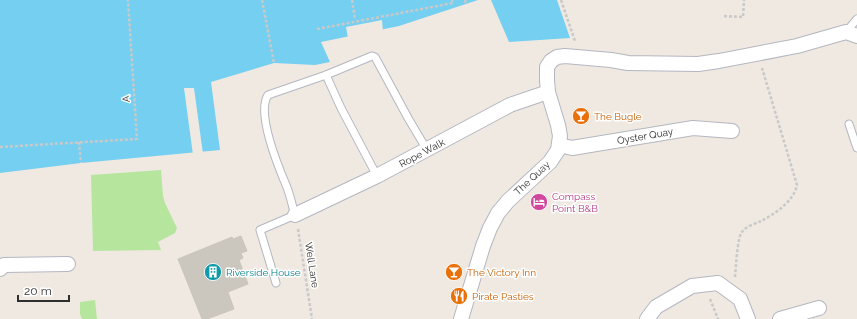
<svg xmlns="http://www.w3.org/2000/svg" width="857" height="319" font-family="Raleway,sans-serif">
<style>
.green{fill:#b6e59e}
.water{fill:#75cff0}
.pier{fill:#efe9e1}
.building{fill:#cbc7bf;stroke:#cbc5ba}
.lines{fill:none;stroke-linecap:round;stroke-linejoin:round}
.lane-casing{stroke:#b4b7c1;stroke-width:9}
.street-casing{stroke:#b4b7c1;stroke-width:16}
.path{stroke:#c9c9c9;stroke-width:2.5;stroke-dasharray:3 2;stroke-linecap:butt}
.lane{stroke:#fff;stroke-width:7}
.street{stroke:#fff;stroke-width:14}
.labels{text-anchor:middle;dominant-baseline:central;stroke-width:3;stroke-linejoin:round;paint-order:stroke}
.street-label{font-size:10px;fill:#2e2e2e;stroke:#fff}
.food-label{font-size:10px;fill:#c56008;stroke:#fff;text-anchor:start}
.hotel-label{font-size:10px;fill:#b23c85;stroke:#fff;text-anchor:start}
.culture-label{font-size:10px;fill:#0d838f;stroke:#fff;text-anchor:start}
</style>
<rect width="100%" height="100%" fill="#efe9e1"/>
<!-- green -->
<g class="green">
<path d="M161,170L163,196L165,203L177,228L175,233L158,242L161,250L93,251L91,175Z"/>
<path d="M95,300L97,319H82L80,314V302Z"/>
</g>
<!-- water -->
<g class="water">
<path d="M0,0H478L399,26L321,42L330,62L315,65L274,63L211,82L220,150L81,163L0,173Z"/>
<path d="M491,0H557L570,38L509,42Z"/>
</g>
<!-- pier -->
<g class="pier">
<path d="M382,20L383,32L348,38L346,27Z"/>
<path d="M184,88H194L203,154L193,155Z"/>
</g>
<!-- building -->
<path class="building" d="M241,236L247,251L241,253L243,258L239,260L248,284L228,292L234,309L207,319H202L178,259L232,237L233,239Z"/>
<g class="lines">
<defs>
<g id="lane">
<path d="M846,32L857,19"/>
<path d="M326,75L341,108L377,176"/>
<path d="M849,124L857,148"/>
<path d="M276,283L260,230L295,215C292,205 290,194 286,185C278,166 256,113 268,95L326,75L372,56L375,57L408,118L427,150"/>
</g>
<g id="street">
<path d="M559,145L572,148L693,128L732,131"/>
<path d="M295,215L377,176L510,105L548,92"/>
<path d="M0,269L4,265L68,264"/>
<path d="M461,319L483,246L490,228L498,213L508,201L550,162L558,150L560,136L558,125L548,92L547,80V67L551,61L557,57L565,56L611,60L628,63L698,64L719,61L797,46L846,32L857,36"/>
<path d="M647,319L656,307L692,286L718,283L740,299L748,319"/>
<path d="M780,319L819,308"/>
</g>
</defs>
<!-- lane casing -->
<use href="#lane" class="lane-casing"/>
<!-- street casing -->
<use href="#street" class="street-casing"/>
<!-- path -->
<g class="path">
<path d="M262,0L274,63"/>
<path d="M352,0L355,19"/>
<path d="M465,0L466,4"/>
<path d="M561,0L575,41"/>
<path d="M724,16L743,17L744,0"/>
<path d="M317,29L453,3L452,0"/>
<path d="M79,142L81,163"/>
<path d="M0,147L137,139L128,0"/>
<path d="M298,229L312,319"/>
<path d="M735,277C736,268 737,238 742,232C746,226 755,224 761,221C775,214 794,201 797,185L762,68"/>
<path d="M710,299L718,319"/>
</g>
<!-- lane -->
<use href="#lane" class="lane"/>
<!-- street -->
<use href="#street" class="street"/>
</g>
<!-- icons -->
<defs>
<symbol id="bar-disc" viewBox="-11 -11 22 22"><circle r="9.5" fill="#e8710a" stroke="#fff"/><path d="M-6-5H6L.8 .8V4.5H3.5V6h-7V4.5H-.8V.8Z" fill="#fff"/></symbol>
<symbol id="hotel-disc" viewBox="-11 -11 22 22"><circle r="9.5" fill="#d1479c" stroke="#fff"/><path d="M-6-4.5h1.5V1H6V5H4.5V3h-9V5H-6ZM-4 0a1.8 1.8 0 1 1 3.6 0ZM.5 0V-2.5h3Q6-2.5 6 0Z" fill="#fff"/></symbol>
<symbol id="building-disc" viewBox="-11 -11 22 22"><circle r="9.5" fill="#0f9aa8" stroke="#fff"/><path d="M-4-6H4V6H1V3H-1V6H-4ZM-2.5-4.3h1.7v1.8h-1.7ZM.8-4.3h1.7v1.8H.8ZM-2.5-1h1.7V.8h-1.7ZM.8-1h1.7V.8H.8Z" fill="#fff"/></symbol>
<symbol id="restaurant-disc" viewBox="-11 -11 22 22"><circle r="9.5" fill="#e8710a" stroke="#fff"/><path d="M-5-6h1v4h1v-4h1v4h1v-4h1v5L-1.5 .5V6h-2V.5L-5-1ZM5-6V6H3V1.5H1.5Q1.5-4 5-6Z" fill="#fff"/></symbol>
</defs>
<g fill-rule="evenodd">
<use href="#bar-disc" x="571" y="106" width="20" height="20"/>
<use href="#hotel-disc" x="529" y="192" width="20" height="20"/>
<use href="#building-disc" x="203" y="262" width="20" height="20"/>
<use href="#bar-disc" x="444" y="262" width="20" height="20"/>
<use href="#restaurant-disc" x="449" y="286" width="20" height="20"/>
</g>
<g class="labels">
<!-- street labels -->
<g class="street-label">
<text transform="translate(126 99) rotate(-94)">A</text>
<text transform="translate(645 136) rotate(-10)">Oyster Quay</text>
<text transform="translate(422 153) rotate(-28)">Rope Walk</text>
<text transform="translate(532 178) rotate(-43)">The Quay</text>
<text transform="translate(312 265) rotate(81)">Well Lane</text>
</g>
<!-- food labels -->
<g class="food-label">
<text x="594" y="116">The Bugle</text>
<text x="467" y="272">The Victory Inn</text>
<text x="472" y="296">Pirate Pasties</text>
</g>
<!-- hotel labels -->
<g class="hotel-label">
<text x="552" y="196">Compass<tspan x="552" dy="12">Point B&amp;B</tspan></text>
</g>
<!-- culture labels -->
<g class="culture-label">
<text x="226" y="272">Riverside House</text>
</g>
</g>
<!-- scale -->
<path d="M18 295v6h51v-6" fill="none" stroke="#2e2e2e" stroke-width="2"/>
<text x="24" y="295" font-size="12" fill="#2e2e2e" stroke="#ffffff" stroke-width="3" paint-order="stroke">20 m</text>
</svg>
